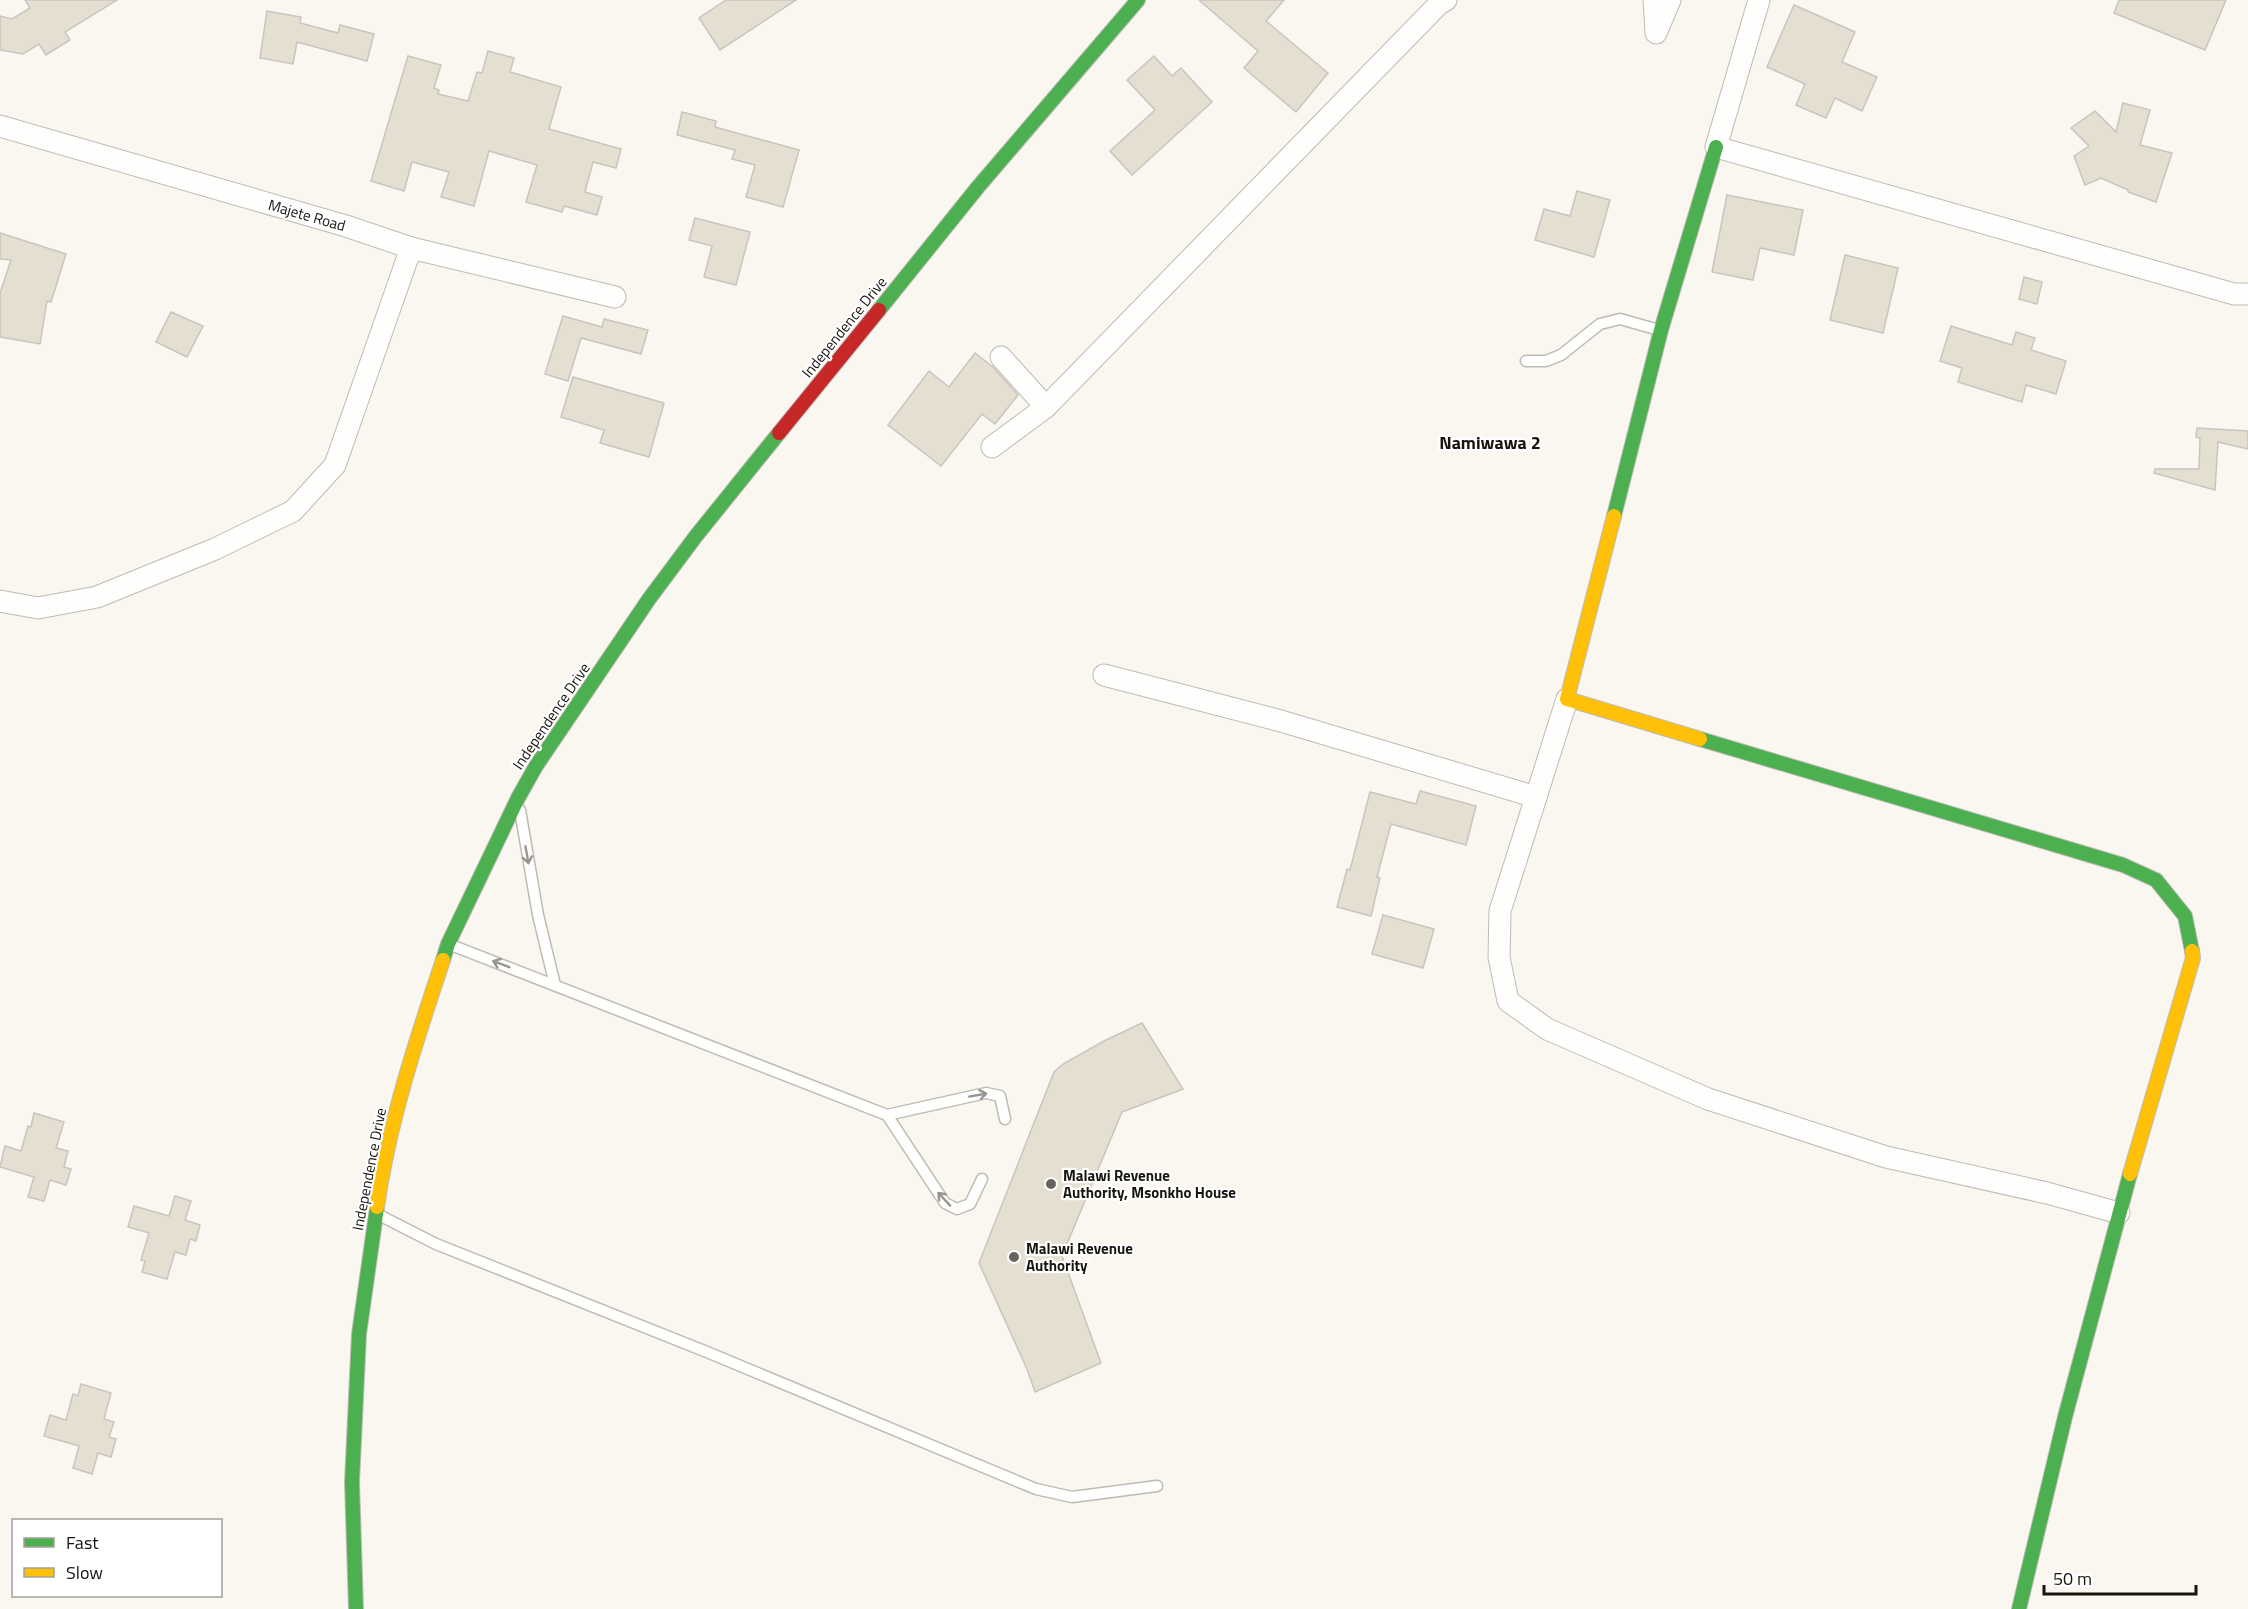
<svg xmlns="http://www.w3.org/2000/svg" width="2248" height="1609" font-family="'Titillium Web',sans-serif">
<style>
.building{fill:#e5dfd2;stroke:#c8c5be;stroke-width:1.5}
.lines{fill:none;stroke-linecap:round;stroke-linejoin:round}
.lane-casing{stroke:#bebbb5;stroke-width:13}
.street-casing{stroke:#bebbb5;stroke-width:23}
.fast-casing{stroke:#bebbb5;stroke-width:16}
.slow-casing{stroke:#bebbb5;stroke-width:16}
.jam-casing{stroke:#bebbb5;stroke-width:16}
.lane{stroke:#fefefd;stroke-width:10}
.street{stroke:#fefefd;stroke-width:21}
.fast{stroke:#4caf50;stroke-width:14}
.slow{stroke:#ffc107;stroke-width:14}
.jam{stroke:#c62828;stroke-width:14}
.oneway{stroke:#969592}
.poi-dot{fill:#67645e;stroke:#fff;stroke-width:2}
.labels{text-anchor:middle;dominant-baseline:central;stroke-width:4.5;stroke-linejoin:round;paint-order:stroke}
.street-label{font-size:15px;fill:#181510;stroke:#fff}
.poi-label{font-size:15px;font-weight:bold;fill:#181510;stroke:#fff;text-anchor:start}
.quarter-label{font-size:18px;font-weight:bold;fill:#181510;stroke:#fff}
</style>
<rect width="100%" height="100%" fill="#faf7f0"/>
<!-- building -->
<g class="building">
<path d="M25,0H117L65,32L70,40L46,55L39,44L23,54L0,50V16L12,19L30,8Z"/>
<path d="M726,0H796L720,50L699,18Z"/>
<path d="M1199,0H1284L1266,21L1328,73L1296,112L1244,68L1258,51Z"/>
<path d="M2119,0H2226L2205,50L2114,13Z"/>
<path d="M1794,5L1855,32L1842,62L1877,77L1862,111L1835,98L1826,118L1796,105L1805,84L1767,67Z"/>
<path d="M267,11L301,17L300,23L338,33L340,25L374,34L367,61L297,42L293,64L260,58Z"/>
<path d="M488,51L514,58L510,72L561,87L549,129L621,149L616,168L593,162L585,192L602,197L597,215L564,206L562,212L526,202L537,165L489,151L474,206L441,197L449,172L412,162L404,191L371,181L408,56L441,65L434,88L439,90L438,94L468,101L477,72L482,73Z"/>
<path d="M1154,56L1172,76L1181,68L1212,102L1132,175L1110,151L1155,110L1127,80Z"/>
<path d="M2123,103L2150,110L2140,145L2172,153L2156,202L2128,192V190L2101,178L2085,185L2074,156L2089,146L2071,128L2095,111L2116,132Z"/>
<path d="M682,112L716,121L715,127L799,150L783,207L746,197L755,165L732,159L735,150L677,135Z"/>
<path d="M1577,191L1610,200L1594,257L1535,240L1544,209L1570,216Z"/>
<path d="M1727,195L1803,210L1794,255L1760,248L1753,280L1712,272Z"/>
<path d="M695,218L750,232L736,285L704,277L712,246L689,240Z"/>
<path d="M0,233L66,254L51,302L47,301L40,344L0,337V293L11,260L0,259Z"/>
<path d="M1845,255L1898,268L1883,333L1830,320Z"/>
<path d="M2024,277L2042,282L2037,304L2019,299Z"/>
<path d="M171,312L203,326L187,357L156,342Z"/>
<path d="M563,316L602,327L604,319L648,330L641,354L581,338L568,381L545,374Z"/>
<path d="M1951,326L2012,345L2016,332L2035,338L2031,350L2066,361L2056,394L2026,385L2022,402L1958,382L1962,368L1940,361Z"/>
<path d="M975,353L993,367L1018,395L995,424L982,414L941,466L888,425L929,371L949,387Z"/>
<path d="M573,377L664,403L649,457L600,443L604,430L561,417Z"/>
<path d="M2197,428L2248,431V449L2218,442L2215,490L2154,473L2155,469H2199L2200,438L2196,437Z"/>
<path d="M1420,791L1476,806L1466,845L1391,824L1377,877L1380,878L1371,916L1337,907L1347,869L1350,870L1370,792L1416,804Z"/>
<path d="M1383,915L1434,929L1423,968L1372,954Z"/>
<path d="M1142,1023L1183,1089L1122,1112L1062,1256L1101,1363L1035,1392L1027,1369L979,1263L1054,1072L1063,1064L1104,1041Z"/>
<path d="M34,1113L64,1122L56,1148L68,1151L64,1167L71,1169L66,1185L50,1180L44,1201L28,1197L34,1177L0,1167L5,1146L21,1151L28,1126L31,1127Z"/>
<path d="M175,1196L191,1201L185,1220L200,1225L196,1241L190,1239L186,1255L175,1252L167,1279L142,1272L145,1261L141,1260L149,1233L128,1227L134,1206L169,1216Z"/>
<path d="M81,1384L111,1393L104,1419L114,1422L109,1437L116,1439L111,1457L98,1453L92,1474L73,1468L79,1446L44,1436L50,1415L66,1420L73,1394L78,1396Z"/>
</g>
<g class="lines">
<defs>
<g id="lane">
<path d="M1526,361H1546L1561,355L1600,324L1620,319L1659,330"/>
<path d="M520,810L538,915L555,985"/>
<path d="M451,945L887,1115"/>
<path d="M982,1179L970,1204L957,1209L945,1203L887,1115L986,1093L1000,1096L1005,1119"/>
<path d="M379,1215L436,1244L707,1352L1036,1489L1072,1497L1157,1486"/>
</g>
<g id="street">
<path d="M1654,0L1656,33L1670,0"/>
<path d="M1759,0L1716,147L2234,294H2248"/>
<path d="M0,126L346,226L411,248L615,297"/>
<path d="M1046,407L1439,4L1446,0"/>
<path d="M992,447L1046,407L1001,357"/>
<path d="M0,601L38,608L97,597L215,549L293,511L335,465L411,248"/>
<path d="M1104,675L1281,721L1536,797"/>
<path d="M1567,699L1500,911L1499,957L1508,1001L1547,1029L1708,1099L1886,1157L2047,1193L2119,1213"/>
</g>
<g id="fast">
<path d="M879,310L978,187L1138,0"/>
<path d="M1614,516L1661,330L1716,147"/>
<path d="M1700,739L2123,865L2156,880L2185,916L2192,951"/>
<path d="M443,960L448,944L518,798L536,766L649,599L696,536L779,433"/>
<path d="M356,1609L352,1482L359,1334L377,1207"/>
<path d="M2019,1609L2065,1417L2130,1174"/>
</g>
<g id="slow">
<path d="M1614,516L1567,699L1700,739"/>
<path d="M2130,1174L2193,958L2192,951"/>
<path d="M377,1207C389,1122 416,1041 443,960"/>
</g>
<path id="jam" d="M779,433L879,310"/>
</defs>
<!-- lane casing -->
<use href="#lane" class="lane-casing"/>
<!-- street casing -->
<use href="#street" class="street-casing"/>
<!-- fast casing -->
<use href="#fast" class="fast-casing"/>
<!-- slow casing -->
<use href="#slow" class="slow-casing"/>
<!-- jam casing -->
<use href="#jam" class="jam-casing"/>
<!-- lane -->
<use href="#lane" class="lane"/>
<!-- street -->
<use href="#street" class="street"/>
<!-- fast -->
<use href="#fast" class="fast"/>
<!-- slow -->
<use href="#slow" class="slow"/>
<!-- jam -->
<use href="#jam" class="jam"/>
</g>
<!-- one-way arrows -->
<defs><path id="oneway-shaft" d="M-6 0H5M1.5-3L5.5 0L1.5 3" fill="none" stroke-width="1.6" stroke-linecap="round" stroke-linejoin="round" transform="scale(1.5)"/></defs>
<g class="oneway">
<use href="#oneway-shaft" transform="translate(527 855) rotate(80)"/>
<use href="#oneway-shaft" transform="translate(501 964) rotate(-159)"/>
<use href="#oneway-shaft" transform="translate(978 1095) rotate(-10)"/>
<use href="#oneway-shaft" transform="translate(944 1199) rotate(-133)"/>
</g>
<!-- markers -->
<g class="poi-dot">
<circle cx="1051" cy="1184" r="6"/>
<circle cx="1014" cy="1257" r="6"/>
</g>
<g class="labels">
<!-- street labels -->
<g class="street-label">
<text transform="translate(307 215) rotate(16)">Majete Road</text>
<text transform="translate(844 327) rotate(-51)">Independence Drive</text>
<text transform="translate(551 716) rotate(-56)">Independence Drive</text>
<text transform="translate(369 1169) rotate(-79)">Independence Drive</text>
</g>
<!-- poi labels -->
<g class="poi-label">
<text x="1063" y="1175">Malawi Revenue<tspan x="1063" dy="17">Authority, Msonkho House</tspan></text>
<text x="1026" y="1248">Malawi Revenue<tspan x="1026" dy="17">Authority</tspan></text>
</g>
<!-- quarter labels -->
<g class="quarter-label">
<text x="1490" y="442">Namiwawa 2</text>
</g>
</g>
<!-- legend -->
<rect x="12" y="1519" width="210" height="78" fill="#ffffff" stroke="#a3a19f" stroke-width="1.5"/>
<rect x="24" y="1538" width="30" height="9" fill="#4caf50" stroke="#a3a19f" stroke-width="1.5"/>
<text x="66" y="1549" font-size="18" fill="#181510">Fast</text>
<rect x="24" y="1568" width="30" height="9" fill="#ffc107" stroke="#a3a19f" stroke-width="1.5"/>
<text x="66" y="1579" font-size="18" fill="#181510">Slow</text>
<!-- scale -->
<path d="M2044 1585v9h152v-9" fill="none" stroke="#181510" stroke-width="3"/>
<text x="2053" y="1585" font-size="18" fill="#181510" stroke="#ffffff" stroke-width="4.5" paint-order="stroke">50 m</text>
</svg>
